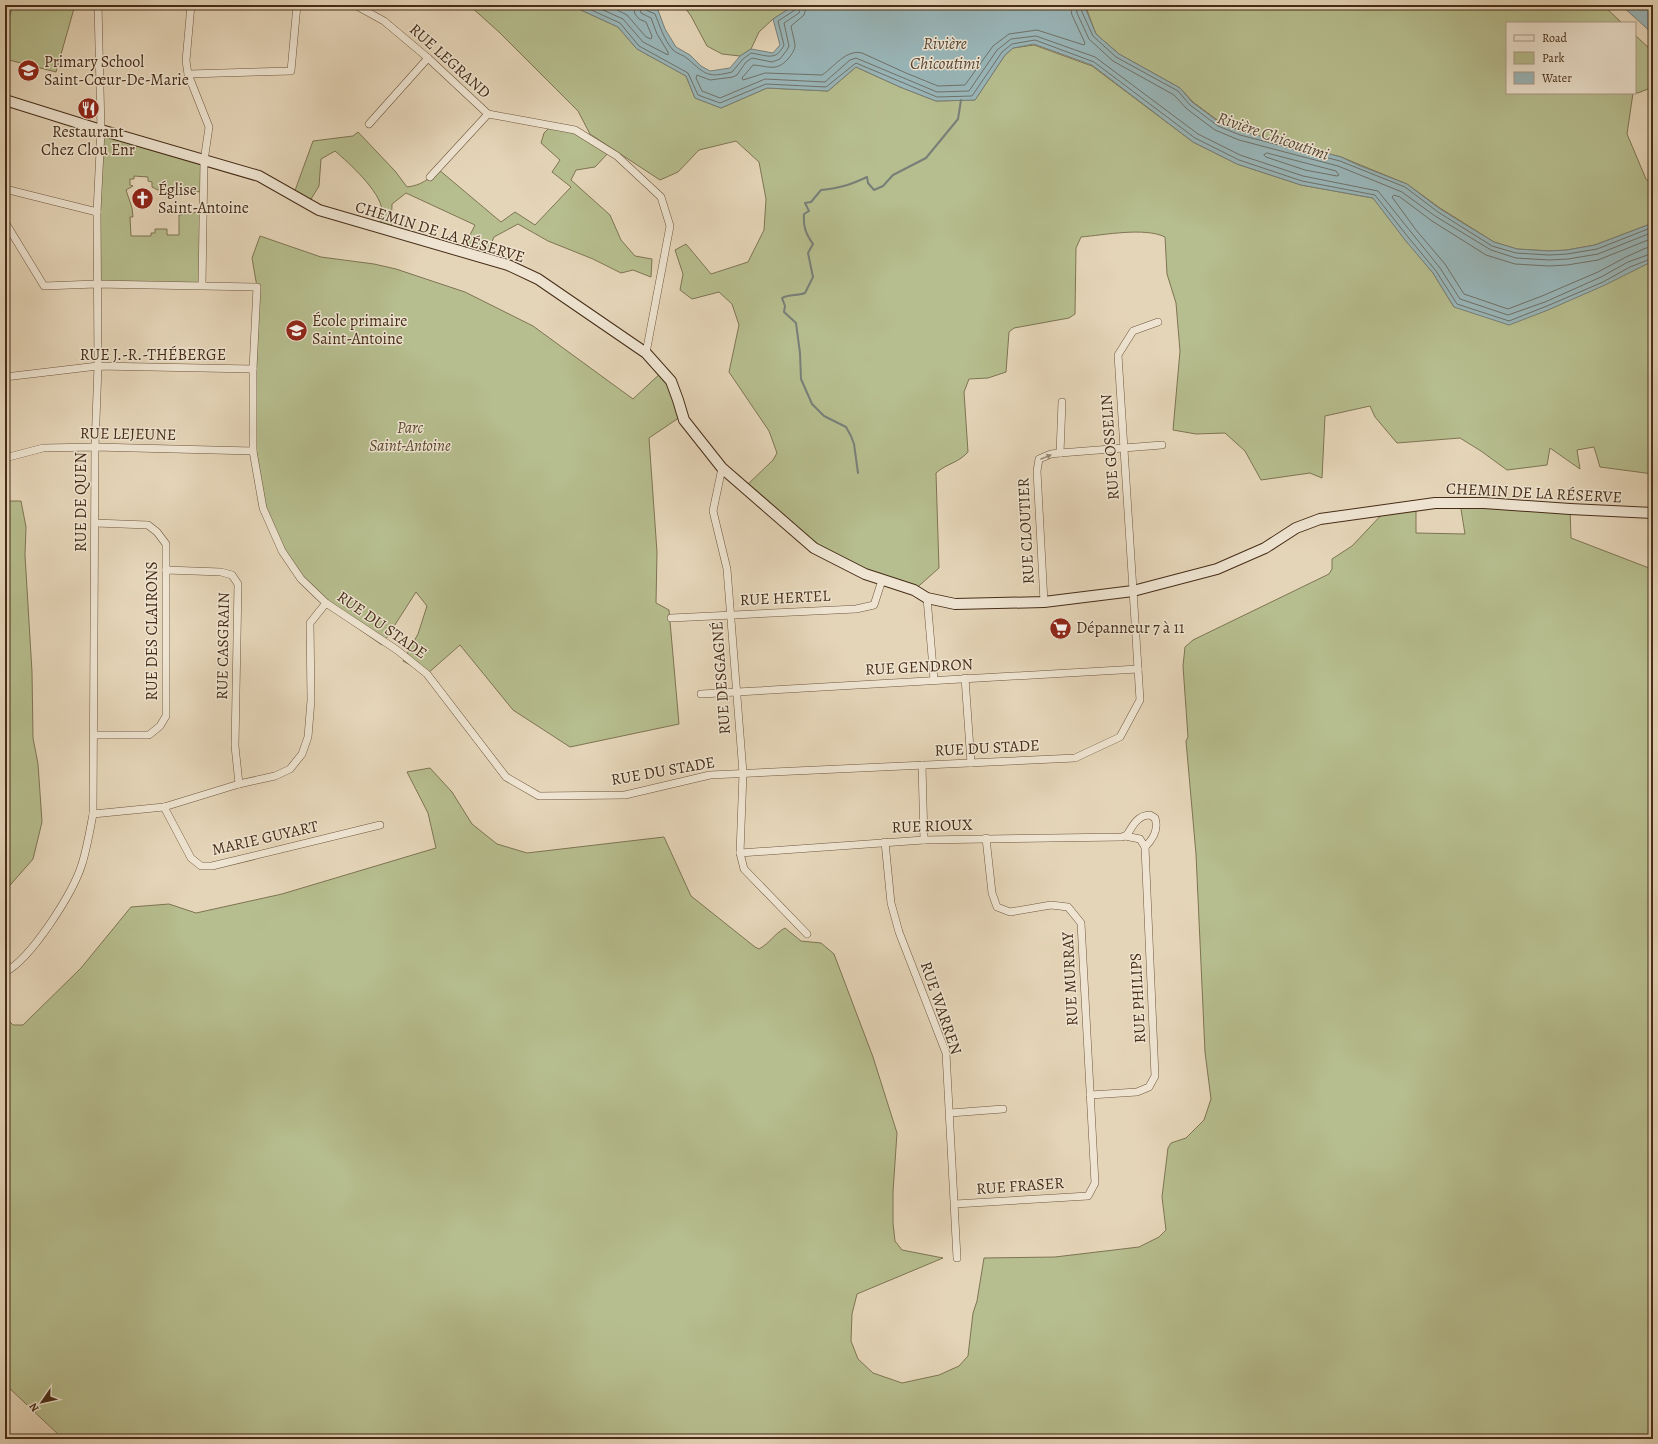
<svg xmlns="http://www.w3.org/2000/svg" width="1658" height="1444" font-family="Alegreya,serif">
<style>
.green{fill:#b6bd8e;stroke:#7e7452}
.water{fill:#99b6b9;stroke:#787f78}
.lines{fill:none;stroke-linecap:round;stroke-linejoin:round}
.shore{stroke:#707168;stroke-width:1}
.stream{stroke:#787f78;stroke-width:2}
.street-casing{stroke:#6e563f;stroke-width:8}
.secondary-casing{stroke:#462c17;stroke-width:12}
.street{stroke:#eee4d1;stroke-width:7}
.secondary{stroke:#eee4d1;stroke-width:10}
.oneway{fill:#9a8874}
.labels{text-anchor:middle;dominant-baseline:central;stroke-width:3;stroke-linejoin:round;paint-order:stroke}
.street-label{font-size:16px;fill:#462c17;stroke:#eee4d1}
.poi-label{font-size:16px;fill:#462c17;stroke:#eee4d1;text-anchor:start}
.park-label{font-size:16px;font-style:italic;fill:#5c492f;stroke:#eee4d1}
.water-label{font-size:17px;font-style:italic;fill:#574837;stroke:#eee4d1}
</style>
<rect width="100%" height="100%" fill="#e5d5b8"/>
<filter id="stains"><feTurbulence type="fractalNoise" baseFrequency=".005" numOctaves="4"/><feColorMatrix values="0 0 0 0 .2 0 0 0 0 .09 0 0 0 0 .02 0 0 0 .5 -.17"/></filter>
<radialGradient id="worn" r=".72"><stop offset=".6" stop-color="#630" stop-opacity="0"/><stop offset="1" stop-color="#630" stop-opacity=".3"/></radialGradient>
<!-- green -->
<g class="green">
<path d="M13,5H75L56,72L5,59V32Z"/>
<path d="M469,5H570L618,27L637,49L686,76L695,98L721,108L767,88L828,91L856,67L900,87L936,101L975,100L1005,55L1013,48L1034,45L1092,66L1193,142L1237,164L1301,185L1373,198L1405,239L1433,273L1454,307L1632,271L1653,261V474L1600,467L1594,447L1577,450L1580,469L1550,448L1547,465L1507,470L1481,451L1460,438L1397,443L1375,417L1370,406L1325,416L1322,478L1310,473L1261,480L1245,451L1225,433L1196,434L1173,430L1180,351L1176,303L1167,274L1165,237C1145,227 1104,235 1081,237L1076,248L1075,314L1069,318L1014,328L1009,332L1006,372L988,378L969,379L964,392L968,452C957,464 947,463 936,473L939,568L912,592L814,548L743,489L773,460L777,453L769,431L729,372L739,325L732,304L719,292L692,299L680,290L683,274L675,250L686,244L711,274L748,262L764,230L766,199L759,162L736,141L699,150L678,172L660,180L590,134L578,111L500,33Z"/>
<path d="M683,5H795L773,19L759,32L751,49L740,56L722,54L707,46L691,16Z"/>
<path d="M1085,5H1603L1622,23H1507V93H1633L1627,134L1646,179L1653,184V223L1595,245L1567,250L1549,251L1517,249L1494,242L1440,208L1407,184L1341,157L1241,131L1220,122L1193,102L1180,88L1119,54L1096,34Z"/>
<path d="M1635,35L1653,52V87L1638,93L1635,92Z"/>
<path d="M551,126L575,130L610,151L595,167L576,170L571,180L610,215L621,240L635,256L652,259L651,277L633,270L621,273L593,259L548,241L518,224L494,237L485,258L462,251L475,225L406,193L392,204L391,232L380,229C380,223 382,216 382,210C380,191 349,163 335,151L321,159L319,186L308,204L293,196L313,141L353,136L358,132L395,171L407,187C422,185 428,180 438,169L501,222L515,212L535,225L571,187L552,172L560,160L541,143L544,133Z"/>
<path d="M101,130L204,161V192L158,190L152,187V182L148,181V177L134,176V179H130V185L133,186L126,190L132,208L133,217H130L131,236H151V233H155V229H167V235H179V215L204,211L202,285L96,284Z"/>
<path d="M260,236L321,257L374,264L396,269L465,292L533,326L633,399L663,371L683,415L649,438L657,552L656,603L669,610L679,724L570,747L513,710L460,645L427,674L403,661L418,634L427,606L416,592L382,645L326,606L275,543L255,481L257,287L252,258Z"/>
<path d="M5,501H21L26,527L25,555L32,672L33,738L38,764L42,822L33,859L5,891Z"/>
<path d="M1460,503L1570,509L1571,538L1649,568L1653,565V1439H61V1437L5,1384V1017L13,1025H23L81,968L131,907L169,904L196,913L282,894L436,848L428,813L407,772L430,768L452,792L472,824L497,844L527,853L664,837L691,896L755,947L759,949C770,943 774,934 785,928L801,941L821,943L834,954L873,1057L897,1133L893,1192V1223L895,1241L902,1250L943,1258L857,1294L852,1314L851,1341L858,1359L873,1373L902,1383L939,1375L959,1366L968,1356L973,1313L977,1301L984,1258L1055,1257L1139,1247L1159,1237L1166,1230L1162,1197L1168,1148L1171,1143L1186,1138L1204,1120L1211,1099L1205,1052L1196,854L1186,741L1188,737L1183,666L1185,647L1193,640L1329,574L1332,569V559L1352,546L1386,510L1416,506V533L1465,534Z"/>
</g>
<!-- water -->
<g class="water">
<path d="M570,5H643L658,10L665,29L676,47L690,55L701,66L710,71L730,68L740,56L751,49L773,53L780,45L773,19L795,5H1084L1096,34L1119,54L1180,88L1192,102L1220,123L1241,131L1341,157L1358,165L1407,184L1440,209L1494,242L1517,249L1549,251L1567,250L1595,245L1653,223V261L1605,285L1548,310L1509,325L1454,307L1433,273L1405,240L1373,198L1301,185L1237,164L1193,142L1092,65L1034,44L1013,48L1005,55L975,100L936,101L900,87L856,67L828,91L767,88L721,108L695,98L686,76L637,49L618,27Z"/>
<path d="M1621,5H1653V34Z"/>
</g>
<g class="lines">
<!-- shore -->
<g class="shore">
<path d="M580,5L620,23L639,46L688,73L698,95L720,103L766,84L826,87L856,63L937,97L972,96L1002,52L1012,44L1035,40L1094,62L1195,138L1239,160L1302,181L1375,195L1408,237L1436,271L1457,304L1509,321L1547,306L1603,282L1630,267L1653,258"/>
<path d="M592,5L623,19L643,42L668,55V52L657,34L651,18L641,13L639,5"/>
<path d="M607,5L627,15L646,37L651,39L652,36L646,22L639,19L635,14L633,5"/>
<path d="M644,5L646,10L655,14C660,26 664,40 673,50C677,54 684,55 688,59C706,75 708,78 732,72L743,59L751,53C766,55 776,62 784,45L778,21L795,10L796,5"/>
<path d="M801,5L799,13L784,23L789,46L787,50L780,59L772,62L752,58L746,62L737,75L733,77L710,80L697,75L696,78L702,91L720,98L765,79L825,82L850,60L856,58L937,92L969,91L997,50L1011,39L1036,36L1095,57L1198,134L1240,155L1303,176L1378,191L1440,268L1460,299L1508,315L1545,302L1601,277L1628,262L1653,253"/>
<path d="M807,5L804,15L791,26C792,32 794,38 795,45C795,50 792,54 788,59C776,72 769,66 753,65L742,78L743,80L765,73L822,75C834,67 846,49 862,53L906,73L938,86L965,85L993,46L1009,34L1037,30L1084,45L1085,43L1072,15L1070,5"/>
<path d="M1076,5L1077,13L1089,39L1113,61L1174,95L1187,109L1215,130L1239,140L1338,166L1402,192L1435,216L1491,250L1516,258L1549,260L1568,259L1598,254L1653,232"/>
<path d="M1081,5L1082,12L1093,36L1116,57L1178,91L1190,105L1218,126L1240,135L1340,161L1405,187L1438,212L1492,246L1516,253L1549,255L1567,254L1597,249L1653,227"/>
<path d="M1267,153L1336,171L1339,175L1337,176L1305,170L1266,157L1264,155Z"/>
<path d="M1653,238L1598,260L1567,265L1549,266L1515,264L1486,255L1432,221L1400,197L1394,195L1392,197L1416,230L1445,264L1464,294L1508,309L1542,296L1598,272L1626,257L1646,248L1653,247"/>
</g>
<!-- stream -->
<path class="stream" d="M858,473L854,444L851,436L846,427L824,416L812,404L801,379L800,353L796,323L784,312L785,306L782,298C789,294 797,296 805,293L813,277L808,253L813,244C806,234 803,227 804,214L809,211L805,203L811,202L821,190C840,188 850,185 867,177L868,183L874,190L883,186L893,175L926,158L958,119L961,100"/>
<defs>
<g id="street">
<path d="M191,5L186,61L188,74L209,127L204,161L202,285"/>
<path d="M355,5L384,21L428,58L488,114L575,130L617,156L661,197L670,226L646,353"/>
<path d="M188,74L291,71L297,5"/>
<path d="M369,124L428,58"/>
<path d="M430,177L488,114"/>
<path d="M5,189L97,212"/>
<path d="M5,222L44,286L96,284L257,287L253,369V451L263,508L282,551L301,579L326,603L397,650L427,674L506,777L539,796L625,795L710,775L1075,758L1120,737L1140,700L1118,355L1133,331L1158,322"/>
<path d="M5,377L98,366L253,369"/>
<path d="M1060,453L1062,402"/>
<path d="M5,458L43,448L95,447L253,451"/>
<path d="M722,468L713,511L727,569L743,773L740,853L744,869L807,934"/>
<path d="M166,570L221,572L232,575L238,584L235,746L239,784"/>
<path d="M927,598L934,680"/>
<path d="M1044,602L1037,471L1039,459L1051,454L1060,453L1162,445"/>
<path d="M671,618L856,609L874,605L882,580"/>
<path d="M965,678L971,763"/>
<path d="M701,694L1138,669"/>
<path d="M95,735H149L160,726L166,716V544L157,532L148,525L95,523"/>
<path d="M922,765L924,840"/>
<path d="M164,807L191,858L201,866H212L380,825"/>
<path d="M93,814L164,807L239,784L275,776L290,769L302,754L308,737L311,700L310,623L326,603"/>
<path d="M885,842L891,903L899,932L946,1053L957,1258"/>
<path d="M740,853L924,840L1122,837L1127,835C1133,825 1138,815 1150,815L1155,818C1159,830 1153,839 1145,847"/>
<path d="M5,972C31,959 73,893 82,864C87,848 90,830 93,814L95,447L98,366L97,212L101,130L98,5"/>
<path d="M1090,1095L1137,1092L1149,1087L1155,1076L1145,847L1140,839L1125,836"/>
<path d="M950,1113L1003,1109"/>
<path d="M955,1204L1088,1196L1095,1183L1081,923L1068,907L1051,905L1010,912L997,907L992,893L986,838"/>
<path d="M5,1437L8,1439"/>
</g>
<path id="secondary" d="M5,100L101,130L259,176L319,210L508,265L538,279L646,353L671,381L678,400L684,420L722,468L814,548L865,574L914,590L927,598L955,604L1044,602L1133,591L1217,569L1265,548L1296,528L1320,519L1435,503H1484L1570,509L1653,513"/>
</defs>
<!-- street casing -->
<use href="#street" class="street-casing"/>
<!-- secondary casing -->
<use href="#secondary" class="secondary-casing"/>
<!-- street -->
<use href="#street" class="street"/>
<!-- secondary -->
<use href="#secondary" class="secondary"/>
</g>
<!-- one-way arrows -->
<defs><path id="oneway-solid" d="M-6-.8H1V-3.2L6.5 0L1 3.2V.8H-6Z"/></defs>
<use class="oneway" href="#oneway-solid" transform="translate(1046 457) rotate(-22)"/>
<!-- icons -->
<defs>
<symbol id="school-disc" viewBox="-11 -11 22 22"><circle r="9.5" fill="#8f2418" stroke="#eee4d1"/><path d="M0-5L7-2L0 1L-7-2ZM-4 1L0 2.5L4 1V4Q0 6-4 4Z" fill="#fff"/></symbol>
<symbol id="restaurant-disc" viewBox="-11 -11 22 22"><circle r="9.5" fill="#8f2418" stroke="#eee4d1"/><path d="M-5-6h1v4h1v-4h1v4h1v-4h1v5L-1.5 .5V6h-2V.5L-5-1ZM5-6V6H3V1.5H1.5Q1.5-4 5-6Z" fill="#fff"/></symbol>
<symbol id="church-disc" viewBox="-11 -11 22 22"><circle r="9.5" fill="#8f2418" stroke="#eee4d1"/><path d="M-1.2-6h2.4v3.5h3.3v2.4h-3.3V6h-2.4V-.1h-3.3v-2.4h3.3Z" fill="#fff"/></symbol>
<symbol id="supermarket-disc" viewBox="-11 -11 22 22"><circle r="9.5" fill="#8f2418" stroke="#eee4d1"/><path d="M-6-5.5h2.5l.6 2H6L4.5 2H-2.5L-4.4-4H-6ZM-1.5 3.2a1.3 1.3 0 1 0 .1 0ZM3 3.2a1.3 1.3 0 1 0 .1 0Z" fill="#fff"/></symbol>
</defs>
<g fill-rule="evenodd">
<use href="#school-disc" x="16" y="58" width="25" height="25"/>
<use href="#restaurant-disc" x="76" y="96" width="25" height="25"/>
<use href="#church-disc" x="130" y="186" width="25" height="25"/>
<use href="#school-disc" x="284" y="318" width="25" height="25"/>
<use href="#supermarket-disc" x="1048" y="616" width="25" height="25"/>
</g>
<g class="labels">
<!-- street labels -->
<g class="street-label">
<text transform="translate(450 61) rotate(42)">RUE LEGRAND</text>
<text transform="translate(440 232) rotate(17)">CHEMIN DE LA RÉSERVE</text>
<text x="153" y="355">RUE J.-R.-THÉBERGE</text>
<text transform="translate(128 434) rotate(1)">RUE LEJEUNE</text>
<text transform="translate(1110 447) rotate(-94)">RUE GOSSELIN</text>
<text transform="translate(1534 493) rotate(3)">CHEMIN DE LA RÉSERVE</text>
<text transform="translate(81 502) rotate(-90)">RUE DE QUEN</text>
<text transform="translate(1026 531) rotate(-93)">RUE CLOUTIER</text>
<text transform="translate(785 598) rotate(-3)">RUE HERTEL</text>
<text transform="translate(382 625) rotate(35)">RUE DU STADE</text>
<text transform="translate(152 631) rotate(-90)">RUE DES CLAIRONS</text>
<text transform="translate(223 646) rotate(-89)">RUE CASGRAIN</text>
<text transform="translate(919 667) rotate(-3)">RUE GENDRON</text>
<text transform="translate(721 678) rotate(-94)">RUE DESGAGNÉ</text>
<text transform="translate(987 748) rotate(-3)">RUE DU STADE</text>
<text transform="translate(663 771) rotate(-10)">RUE DU STADE</text>
<text transform="translate(932 826) rotate(-2)">RUE RIOUX</text>
<text transform="translate(265 838) rotate(-13)">MARIE GUYART</text>
<text transform="translate(1070 979) rotate(-93)">RUE MURRAY</text>
<text transform="translate(1138 998) rotate(-93)">RUE PHILIPS</text>
<text transform="translate(941 1008) rotate(71)">RUE WARREN</text>
<text transform="translate(1020 1186) rotate(-4)">RUE FRASER</text>
</g>
<!-- poi labels -->
<g class="poi-label">
<text x="44" y="62">Primary School<tspan x="44" dy="18">Saint-Cœur-De-Marie</tspan></text>
<text x="88" y="132" text-anchor="middle">Restaurant<tspan x="88" dy="18">Chez Clou Enr</tspan></text>
<text x="158" y="190">Église<tspan x="158" dy="18">Saint-Antoine</tspan></text>
<text x="312" y="321">École primaire<tspan x="312" dy="18">Saint-Antoine</tspan></text>
<text x="1076" y="628">Dépanneur 7 à 11</text>
</g>
<!-- park labels -->
<g class="park-label">
<text x="410" y="428">Parc<tspan x="410" dy="18">Saint-Antoine</tspan></text>
</g>
<!-- water labels -->
<g class="water-label">
<text x="945" y="43">Rivière<tspan x="945" dy="20">Chicoutimi</tspan></text>
<text transform="translate(1273 136) rotate(19)">Rivière Chicoutimi</text>
</g>
</g>
<!-- margin -->
<rect width="1658" height="1444" fill="none" stroke="#e5d5b8" stroke-width="20"/>
<rect x="6" y="6" width="1646" height="1432" fill="none" stroke="#462c17" stroke-width="2"/>
<rect x="10" y="10" width="1638" height="1424" fill="none" stroke="#462c17"/>
<!-- legend -->
<rect x="1506" y="22" width="130" height="72" fill="#eee4d1" stroke="#ab9a87"/>
<rect x="1514" y="35" width="20" height="6" fill="#eee4d1" stroke="#ab9a87"/>
<text x="1542" y="42" font-size="12" fill="#462c17">Road</text>
<rect x="1514" y="52" width="20" height="12" fill="#b6bd8e" stroke="#ab9a87"/>
<text x="1542" y="62" font-size="12" fill="#462c17">Park</text>
<rect x="1514" y="72" width="20" height="12" fill="#99b6b9" stroke="#ab9a87"/>
<text x="1542" y="82" font-size="12" fill="#462c17">Water</text>
<!-- north arrow -->
<g transform="translate(42 1402) rotate(236)" stroke="#eee4d1" stroke-width="3" paint-order="stroke">
<path d="M0-3L7 15L0 10L-7 15Z" fill="#462c17"/>
<text y="-6" font-size="11" font-weight="bold" text-anchor="middle" fill="#462c17">N</text>
</g>
<rect width="100%" height="100%" filter="url(#stains)"/>
<rect width="100%" height="100%" fill="url(#worn)"/>
</svg>
